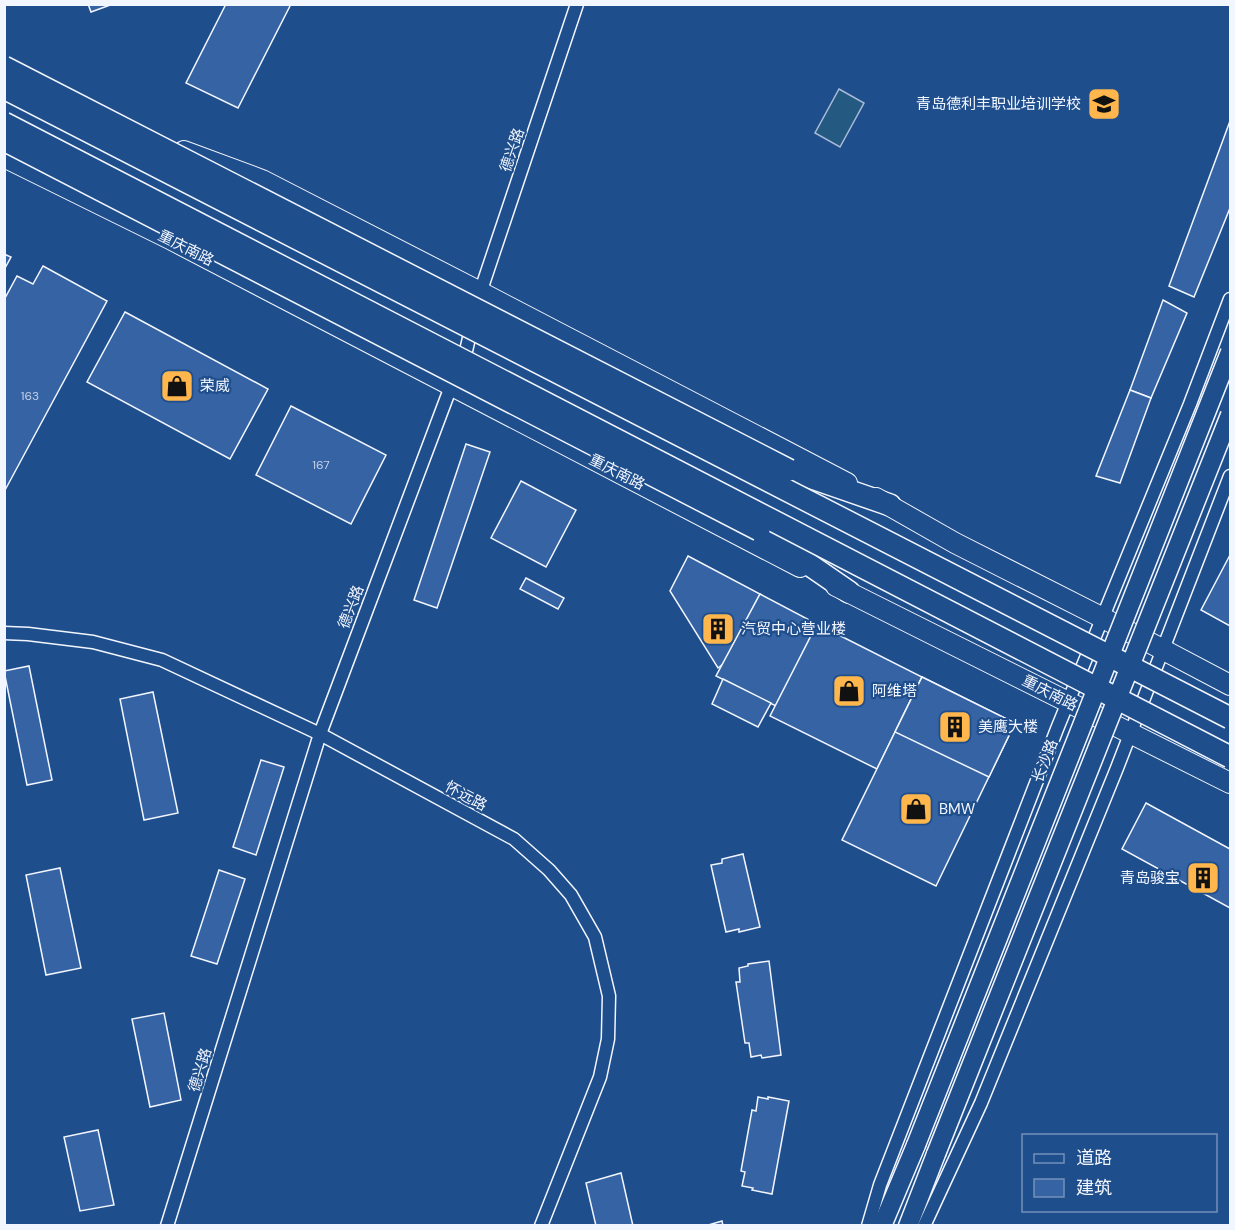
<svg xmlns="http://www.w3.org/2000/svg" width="1235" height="1230" font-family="'DM Sans','Noto Sans SC',sans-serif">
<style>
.green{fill:#245a82;stroke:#a8bbd7;stroke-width:1.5}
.building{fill:#3563a3;stroke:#f2f6ff;stroke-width:1.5}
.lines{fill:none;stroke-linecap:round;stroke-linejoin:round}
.minor-casing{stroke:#f2f6ff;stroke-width:15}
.secondary-casing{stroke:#f2f6ff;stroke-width:21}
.primary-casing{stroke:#f2f6ff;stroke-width:22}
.trunk-casing{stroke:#f2f6ff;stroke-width:24}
.minor{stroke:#1f4e8c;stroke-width:12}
.secondary{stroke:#1f4e8c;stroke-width:18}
.primary{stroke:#1f4e8c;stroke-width:20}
.trunk{stroke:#1f4e8c;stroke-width:21}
.secondary-bridge-casing{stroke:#f2f6ff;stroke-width:21;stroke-linecap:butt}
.trunk-bridge-casing{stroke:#f2f6ff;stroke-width:24;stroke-linecap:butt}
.secondary-bridge{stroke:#1f4e8c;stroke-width:18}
.trunk-bridge{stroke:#1f4e8c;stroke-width:21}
.labels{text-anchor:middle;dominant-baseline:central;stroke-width:4.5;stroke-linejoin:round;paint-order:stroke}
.number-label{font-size:12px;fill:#c3d1e8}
.poi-label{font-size:15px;fill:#f2f6ff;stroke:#1f4e8c;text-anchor:start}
.street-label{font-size:15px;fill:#f2f6ff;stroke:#1f4e8c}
</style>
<rect width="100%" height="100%" fill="#1f4e8c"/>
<!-- green -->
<path class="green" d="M839,89L864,103L840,147L815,133Z"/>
<!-- building -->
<g class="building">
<path d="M88,4H113L91,12Z"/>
<path d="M226,4H291L238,108L186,83Z"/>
<path d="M1230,121V208L1194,297L1169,286Z"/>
<path d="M4,254L11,257L4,270Z"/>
<path d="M43,266L107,301L4,492V300L17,276L33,284Z"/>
<path d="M1163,300L1187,313L1151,398L1130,390Z"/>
<path d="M125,312L268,389L230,459L87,382Z"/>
<path d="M1130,390L1151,398L1120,483L1096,476Z"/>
<path d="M291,406L386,455L351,524L256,475Z"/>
<path d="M466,444L490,452L437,608L414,600Z"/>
<path d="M521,481L576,510L546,567L491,538Z"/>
<path d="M1230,555V626L1201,610Z"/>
<path d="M688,556L760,594L723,664L718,668L670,591Z"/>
<path d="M526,578L564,598L558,609L520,589Z"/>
<path d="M760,594L817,624L776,706L716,676Z"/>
<path d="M817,624L922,677L877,769L770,716Z"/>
<path d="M29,666L52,780L27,785L4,671Z"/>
<path d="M922,677L1015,723L936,886L842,840Z"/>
<path d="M922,677L1015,723L989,777L895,732Z"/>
<path d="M723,679L771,703L758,727L712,704Z"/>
<path d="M153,692L178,813L144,820L120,699Z"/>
<path d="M261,760L284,767L256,855L233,847Z"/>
<path d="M1146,803L1230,849V908L1122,849Z"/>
<path d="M743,854L760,927L739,932V929L726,932L711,865L722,863V859Z"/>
<path d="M60,868L81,968L46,975L26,875Z"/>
<path d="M219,870L245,879L217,964L191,956Z"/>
<path d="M769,961L781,1055L762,1058L761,1055L751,1057L749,1043H745L736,982H740L739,968L748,966V964Z"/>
<path d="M164,1013L181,1100L150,1107L132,1019Z"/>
<path d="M758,1097L768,1099V1097L789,1101L772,1194L752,1190L753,1188L742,1186L745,1172L741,1171L752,1110L756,1111Z"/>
<path d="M98,1130L114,1205L80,1211L64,1137Z"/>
<path d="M621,1173L633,1226H596L586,1183Z"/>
<path d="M722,1221L723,1226H705Z"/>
</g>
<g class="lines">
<defs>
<g id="minor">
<path d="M479,296L577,4"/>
<path d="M460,365L466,351L472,325"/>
<path d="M4,633L28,634L93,642L162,660L320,734L514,839L549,870L571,895L595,937L609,996L608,1039L600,1077L541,1226"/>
<path d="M167,1226L320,734L453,381"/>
<path d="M868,1226L880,1185L1057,729L1190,404L1230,299"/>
<path d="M924,1226L981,1103L1117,768L1230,476"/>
</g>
<g id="secondary">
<path d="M882,1226L916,1145"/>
<path d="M908,1226L936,1154"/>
</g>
<g id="primary">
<path d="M184,151L262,180L480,292L847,483"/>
<path d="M4,157L170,239L800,567"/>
<path d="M876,498L955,543L1103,618L1230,685"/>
<path d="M836,586L1230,783"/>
</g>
<g id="trunk">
<path d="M789,470L890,505"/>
<path d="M759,530L849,592"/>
</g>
</defs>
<!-- minor casing -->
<use href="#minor" class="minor-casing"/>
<!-- secondary casing -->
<use href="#secondary" class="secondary-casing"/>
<!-- primary casing -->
<use href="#primary" class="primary-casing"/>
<!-- trunk casing -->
<use href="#trunk" class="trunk-casing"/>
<!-- minor -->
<use href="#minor" class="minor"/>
<!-- secondary -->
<use href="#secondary" class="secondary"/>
<!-- primary -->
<use href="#primary" class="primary"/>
<!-- trunk -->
<use href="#trunk" class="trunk"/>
<defs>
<g id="secondary-bridge">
<path d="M916,1145L1230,352"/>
<path d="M936,1154L1230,415"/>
</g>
<g id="trunk-bridge">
<path d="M4,67L789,470"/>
<path d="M4,88L1230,718"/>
<path d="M4,123L1230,757"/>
<path d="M4,140L759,530"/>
</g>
</defs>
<!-- secondary-bridge casing -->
<use href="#secondary-bridge" class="secondary-bridge-casing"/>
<!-- trunk-bridge casing -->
<use href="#trunk-bridge" class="trunk-bridge-casing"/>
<!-- secondary-bridge -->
<use href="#secondary-bridge" class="secondary-bridge"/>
<!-- trunk-bridge -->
<use href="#trunk-bridge" class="trunk-bridge"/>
</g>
<!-- icons -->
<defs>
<symbol id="school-square" viewBox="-11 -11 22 22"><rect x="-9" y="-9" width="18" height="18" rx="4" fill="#ffb74d" stroke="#1f4e8c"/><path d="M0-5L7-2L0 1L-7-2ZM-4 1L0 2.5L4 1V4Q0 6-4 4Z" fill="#111"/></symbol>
<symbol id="shop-square" viewBox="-11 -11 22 22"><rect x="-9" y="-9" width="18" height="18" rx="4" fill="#ffb74d" stroke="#1f4e8c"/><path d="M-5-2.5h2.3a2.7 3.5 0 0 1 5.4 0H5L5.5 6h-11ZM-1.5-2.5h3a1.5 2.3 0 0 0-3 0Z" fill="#111"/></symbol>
<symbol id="building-square" viewBox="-11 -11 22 22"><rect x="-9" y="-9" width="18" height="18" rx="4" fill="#ffb74d" stroke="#1f4e8c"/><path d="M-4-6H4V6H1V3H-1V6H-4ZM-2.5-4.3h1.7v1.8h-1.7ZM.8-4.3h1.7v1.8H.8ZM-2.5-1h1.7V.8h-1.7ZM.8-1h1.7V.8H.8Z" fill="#111"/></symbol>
</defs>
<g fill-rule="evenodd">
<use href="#school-square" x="1085" y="85" width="38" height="38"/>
<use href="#shop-square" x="158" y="367" width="38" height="38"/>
<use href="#building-square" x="699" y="610" width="38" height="38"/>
<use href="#shop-square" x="830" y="672" width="38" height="38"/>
<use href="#building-square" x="936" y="708" width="38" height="38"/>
<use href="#shop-square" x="897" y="790" width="38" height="38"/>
<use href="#building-square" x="1184" y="859" width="38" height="38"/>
</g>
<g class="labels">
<!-- number labels -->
<g class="number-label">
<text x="30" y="396">163</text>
<text x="321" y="465">167</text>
</g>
<!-- poi labels -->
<g class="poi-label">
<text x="1081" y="104" text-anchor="end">青岛德利丰职业培训学校</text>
<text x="200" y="386">荣威</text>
<text x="741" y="629">汽贸中心营业楼</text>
<text x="872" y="691">阿维塔</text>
<text x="978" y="727">美鹰大楼</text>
<text x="939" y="809">BMW</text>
<text x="1180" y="878" text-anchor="end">青岛骏宝</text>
</g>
<!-- street labels -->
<g class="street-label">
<text transform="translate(512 150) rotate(-71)">德兴路</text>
<text transform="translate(186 248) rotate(27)">重庆南路</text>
<text transform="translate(617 472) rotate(27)">重庆南路</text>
<text transform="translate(351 607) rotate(-69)">德兴路</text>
<text transform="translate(1050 693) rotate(27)">重庆南路</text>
<text transform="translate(1045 761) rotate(-69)">长沙路</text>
<text transform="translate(466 796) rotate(28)">怀远路</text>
<text transform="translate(200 1070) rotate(-73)">德兴路</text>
</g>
</g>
<!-- border -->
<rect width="1235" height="1230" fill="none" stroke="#f2f6ff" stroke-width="12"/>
<!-- legend -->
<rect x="1022" y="1134" width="195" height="78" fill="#1f4e8c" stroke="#7391ba" stroke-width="1.5"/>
<rect x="1034" y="1154" width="30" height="9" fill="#1f4e8c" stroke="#7391ba" stroke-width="1.5"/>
<text x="1076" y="1164" font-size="18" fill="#f2f6ff">道路</text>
<rect x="1034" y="1179" width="30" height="18" fill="#3563a3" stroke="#7391ba" stroke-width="1.5"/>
<text x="1076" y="1194" font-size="18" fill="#f2f6ff">建筑</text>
</svg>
